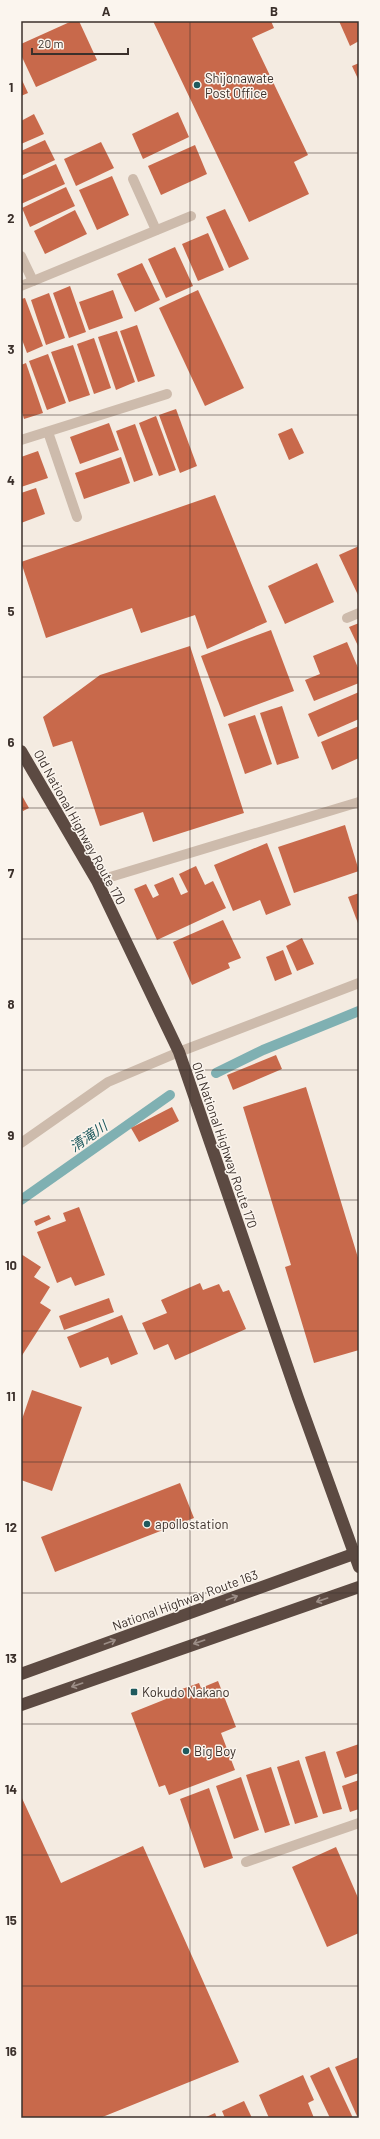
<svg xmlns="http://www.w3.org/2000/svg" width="380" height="2139" font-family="Barlow,'Noto Sans JP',sans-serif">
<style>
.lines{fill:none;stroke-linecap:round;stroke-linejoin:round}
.stream{stroke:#7fb0b2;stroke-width:10}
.building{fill:#c8694b}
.minor{stroke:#cdbbac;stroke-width:10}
.highway{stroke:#5c4a42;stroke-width:12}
.oneway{stroke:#9c8e87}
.grid{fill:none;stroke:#3b302b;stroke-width:1;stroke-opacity:0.55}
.poi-dot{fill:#1f5a5e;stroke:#fbf5ee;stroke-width:1.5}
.labels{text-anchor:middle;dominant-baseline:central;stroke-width:3;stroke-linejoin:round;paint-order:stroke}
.poi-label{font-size:13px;fill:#3b302b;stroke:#fbf5ee;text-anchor:start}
.street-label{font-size:13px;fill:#3b302b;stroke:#fbf5ee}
.water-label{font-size:14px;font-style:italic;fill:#1f5a5e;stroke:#fbf5ee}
.neatline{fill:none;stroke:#3b302b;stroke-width:1.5}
.grid-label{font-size:13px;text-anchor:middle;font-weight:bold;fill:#3b302b}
</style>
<rect width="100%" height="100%" fill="#f4ebe1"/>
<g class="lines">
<!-- stream -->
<g class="stream">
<path d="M216,1073L263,1050L359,1011"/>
<path d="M21,1200L170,1095"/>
</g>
</g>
<!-- building -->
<g class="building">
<path d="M72,21H79L97,60L36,87L21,55V44Z"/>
<path d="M153,21H271L274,28L252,38L308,155L294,162L309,194L249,222Z"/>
<path d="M339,21H359V41L350,46Z"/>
<path d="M359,63V81L352,66Z"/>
<path d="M21,78L28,93L21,96Z"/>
<path d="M178,112L189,137L143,159L132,134Z"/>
<path d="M34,114L44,134L21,144V121Z"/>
<path d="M45,140L55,160L21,176V151Z"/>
<path d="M101,142L114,168L76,186L64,159Z"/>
<path d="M195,145L207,174L161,195L148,166Z"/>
<path d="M56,164L65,184L21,204V180Z"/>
<path d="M112,176L129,215L97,230L79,190Z"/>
<path d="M66,187L75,206L30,227L22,208Z"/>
<path d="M225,209L249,259L229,268L206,217Z"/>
<path d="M75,210L87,234L45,254L34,231Z"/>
<path d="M208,233L224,270L198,281L182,244Z"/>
<path d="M175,247L193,286L166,298L148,259Z"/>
<path d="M142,263L160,300L135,312L117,274Z"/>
<path d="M70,286L86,332L69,338L53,293Z"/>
<path d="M113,290L123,318L89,330L79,302Z"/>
<path d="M198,290L244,388L205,406L159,308Z"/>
<path d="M49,293L65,338L46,345L31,300Z"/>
<path d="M25,298L43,346L27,353L21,337V299Z"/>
<path d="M137,325L155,376L138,382L120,331Z"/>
<path d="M117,331L135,382L116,390L98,337Z"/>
<path d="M94,338L111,388L94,394L77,344Z"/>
<path d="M73,345L90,395L69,402L51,352Z"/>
<path d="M48,354L66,403L47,410L29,361Z"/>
<path d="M26,363L43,413L24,419L21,409V365Z"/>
<path d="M176,409L197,466L180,473L159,415Z"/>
<path d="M156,416L176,470L159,476L139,423Z"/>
<path d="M109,423L119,450L80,464L70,437Z"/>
<path d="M135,424L153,475L134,482L116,431Z"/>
<path d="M292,428L304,453L289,460L278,434Z"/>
<path d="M38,451L48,478L21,487V457Z"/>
<path d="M121,457L130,483L84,499L75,473Z"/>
<path d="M36,488L45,514L21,523V493Z"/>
<path d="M215,495L267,622L207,649L195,615L141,633L132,608L46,638L21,562Z"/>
<path d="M359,546V594L358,595L339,555Z"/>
<path d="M317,563L334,602L285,624L268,586Z"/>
<path d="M359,623V648L349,627Z"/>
<path d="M271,630L294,691L224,717L201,656Z"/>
<path d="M347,642L359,670V683L314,701L305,680L320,674L313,656Z"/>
<path d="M190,646L244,813L153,842L143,812L100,826L72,741L53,747L43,717L100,675Z"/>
<path d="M359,692V719L318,737L308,714Z"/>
<path d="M282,706L299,758L277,765L260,713Z"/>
<path d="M255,715L272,764L245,774L228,724Z"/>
<path d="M359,726V758L332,770L321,742Z"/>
<path d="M21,794L29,808L23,811L21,807Z"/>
<path d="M345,825L359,871L294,893L278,847Z"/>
<path d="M267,843L291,905L266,915L260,900L233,911L214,865Z"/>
<path d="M196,866L205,885L213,881L226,908L157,940L134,889L146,884L153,898L159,895L154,885L173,877L181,895L188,892L179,874Z"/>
<path d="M359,893V926L348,897Z"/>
<path d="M223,920L241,958L228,963L230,968L192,985L173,942Z"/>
<path d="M302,938L314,964L297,971L286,946Z"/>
<path d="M283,950L292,974L275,981L266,957Z"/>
<path d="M276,1055L282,1069L233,1090L227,1075Z"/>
<path d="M306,1087L359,1261V1350L314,1363L285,1267L291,1265L243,1107Z"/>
<path d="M172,1107L179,1121L139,1142L131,1128Z"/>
<path d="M79,1207L105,1275L75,1286L71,1277L57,1283L37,1232L66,1221L63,1213Z"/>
<path d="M49,1215L51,1219L36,1226L34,1221Z"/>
<path d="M21,1254L41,1267L34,1277L50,1287L40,1303L51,1310L21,1357Z"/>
<path d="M200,1283L203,1290L219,1284L223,1292L229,1290L246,1329L175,1360L168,1344L154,1350L142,1323L167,1313L161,1300Z"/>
<path d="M109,1298L114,1312L64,1330L59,1316Z"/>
<path d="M122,1315L138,1354L111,1365L108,1357L80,1368L67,1337Z"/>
<path d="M32,1390L82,1407L52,1491L21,1480V1422Z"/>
<path d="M180,1483L194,1518L55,1572L41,1537Z"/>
<path d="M218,1681L236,1727L221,1733L235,1770L169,1795L165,1785L159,1787L131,1713L166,1699L165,1695L199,1683L201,1688Z"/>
<path d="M359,1744V1773L345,1778L336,1752Z"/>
<path d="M325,1751L342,1809L323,1814L305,1757Z"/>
<path d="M299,1760L318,1817L295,1824L277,1767Z"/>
<path d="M271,1767L290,1825L265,1833L246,1775Z"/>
<path d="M241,1777L259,1830L234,1839L216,1786Z"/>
<path d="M359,1780V1809L350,1812L342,1786Z"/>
<path d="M209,1788L233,1858L204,1868L180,1799Z"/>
<path d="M21,1796L61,1883L143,1846L239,2062L100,2118H21Z"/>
<path d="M336,1847L359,1900V1933L327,1947L292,1867Z"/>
<path d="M359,2057V2115L357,2116L335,2067Z"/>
<path d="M329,2067L353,2118H330L310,2076Z"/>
<path d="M303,2075L314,2100L308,2103L314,2118H269L259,2095Z"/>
<path d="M244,2101L252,2118H225L222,2111Z"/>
<path d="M215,2113L217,2118H204Z"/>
</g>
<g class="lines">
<!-- minor -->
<g class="minor">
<path d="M133,179L156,230"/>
<path d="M21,256L33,281"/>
<path d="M21,286L191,216"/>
<path d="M48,432L77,517"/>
<path d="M21,440L167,394"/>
<path d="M347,618L359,613"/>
<path d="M97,881L359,802"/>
<path d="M21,1143L108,1082L179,1052L359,983"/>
<path d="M246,1862L359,1823"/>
</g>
<!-- highway -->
<g class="highway">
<path d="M21,751L97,881L179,1052L298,1398L359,1567"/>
<path d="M21,1674L359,1552"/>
<path d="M21,1705L359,1587"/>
</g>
</g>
<!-- one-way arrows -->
<defs><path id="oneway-shaft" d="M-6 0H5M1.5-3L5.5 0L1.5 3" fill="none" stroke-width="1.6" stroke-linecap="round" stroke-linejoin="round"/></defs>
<g class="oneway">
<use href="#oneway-shaft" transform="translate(232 1598) rotate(-20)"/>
<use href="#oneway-shaft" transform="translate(322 1600) rotate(161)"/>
<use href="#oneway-shaft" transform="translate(110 1642) rotate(-20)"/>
<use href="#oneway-shaft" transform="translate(199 1642) rotate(161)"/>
<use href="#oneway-shaft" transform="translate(77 1685) rotate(161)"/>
</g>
<!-- grid -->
<path class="grid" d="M190,21V2118M21,153H359M21,284H359M21,415H359M21,546H359M21,677H359M21,808H359M21,939H359M21,1070H359M21,1200H359M21,1331H359M21,1462H359M21,1593H359M21,1724H359M21,1855H359M21,1986H359"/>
<!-- markers -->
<g class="poi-dot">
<circle cx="197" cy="85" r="4"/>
<circle cx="147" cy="1524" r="4"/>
<rect x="130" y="1688" width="8" height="8" rx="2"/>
<circle cx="186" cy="1751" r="4"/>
</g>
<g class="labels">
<!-- poi labels -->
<g class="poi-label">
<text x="205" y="78">Shijonawate<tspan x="205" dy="15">Post Office</tspan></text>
<text x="155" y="1524">apollostation</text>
<text x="142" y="1692">Kokudo Nakano</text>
<text x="194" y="1751">Big Boy</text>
</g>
<!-- street labels -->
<g class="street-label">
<text transform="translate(80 827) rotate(61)">Old National Highway Route 170</text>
<text transform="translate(225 1145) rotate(71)">Old National Highway Route 170</text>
<text transform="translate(185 1600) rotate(-20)">National Highway Route 163</text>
</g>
<!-- water labels -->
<g class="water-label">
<text transform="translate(88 1136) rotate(-35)">清滝川</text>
</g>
</g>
<!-- border -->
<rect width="380" height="2139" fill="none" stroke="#fbf5ee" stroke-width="44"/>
<!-- scale -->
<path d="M32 48v6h96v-6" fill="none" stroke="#3b302b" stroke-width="2"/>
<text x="38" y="48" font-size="12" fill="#3b302b" stroke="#fbf5ee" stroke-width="3" paint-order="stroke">20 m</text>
<rect x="22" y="22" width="336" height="2095" class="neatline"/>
<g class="grid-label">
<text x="106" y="16">A</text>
<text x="274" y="16">B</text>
<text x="11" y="92">1</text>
<text x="11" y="223">2</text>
<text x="11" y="354">3</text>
<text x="11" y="485">4</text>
<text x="11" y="616">5</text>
<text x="11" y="747">6</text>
<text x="11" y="878">7</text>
<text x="11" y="1009">8</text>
<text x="11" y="1140">9</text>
<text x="11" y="1270">10</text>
<text x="11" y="1401">11</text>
<text x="11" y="1532">12</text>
<text x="11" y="1663">13</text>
<text x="11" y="1794">14</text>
<text x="11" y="1925">15</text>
<text x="11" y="2056">16</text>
</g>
</svg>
